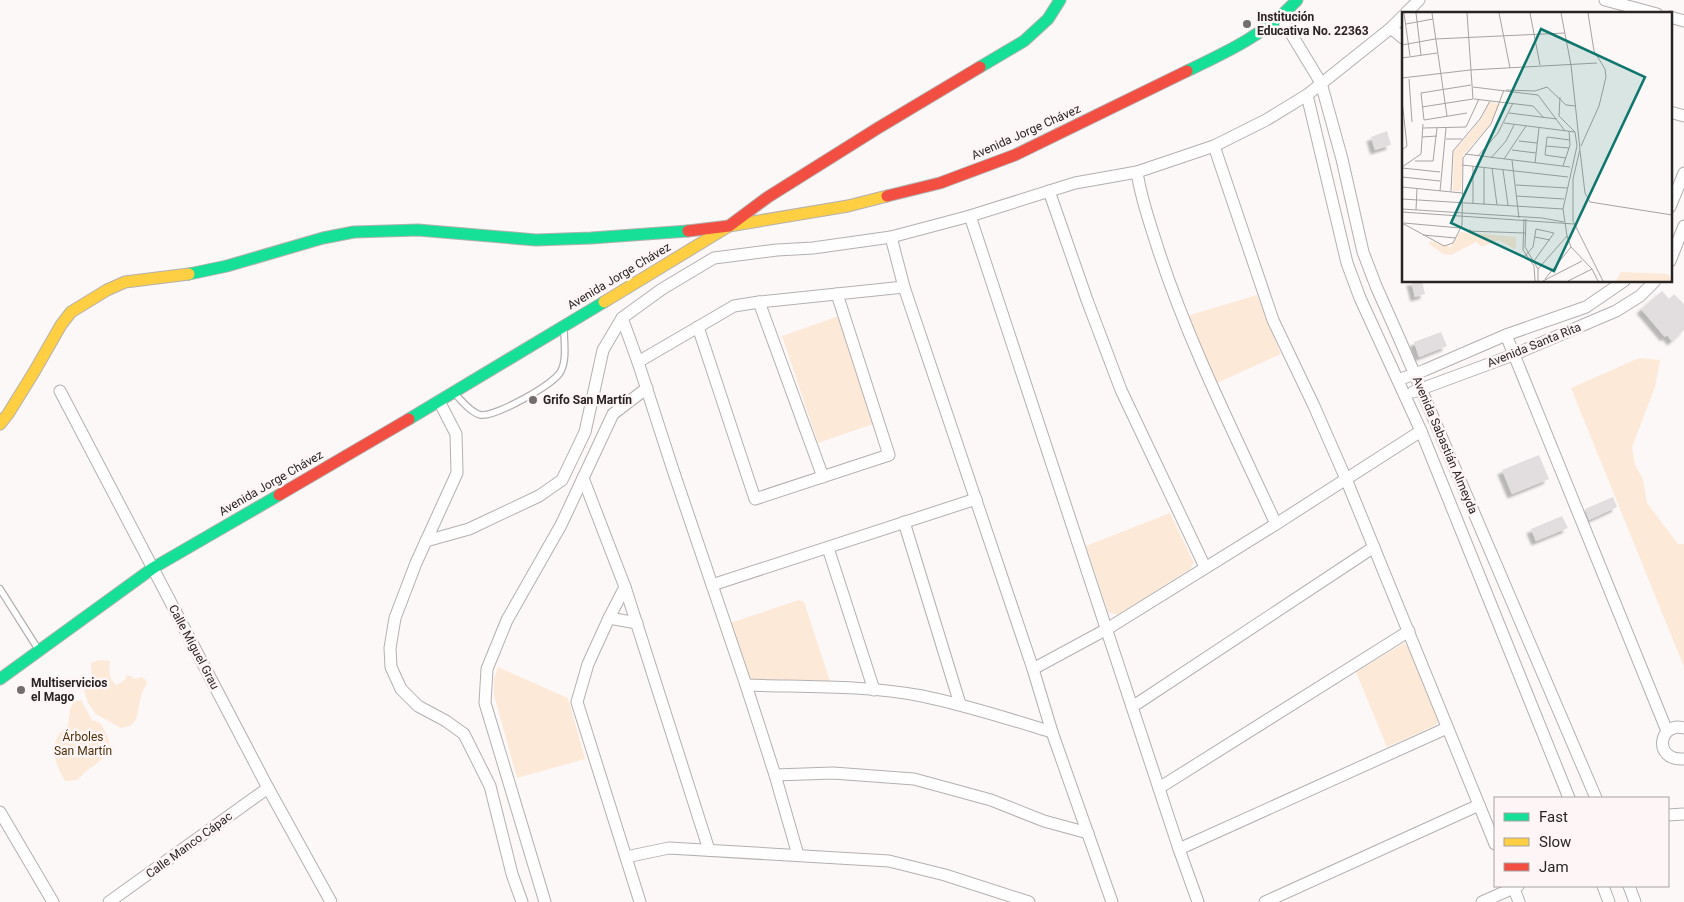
<svg xmlns="http://www.w3.org/2000/svg" width="1684" height="902" font-family="Roboto,sans-serif">
<style>
.green{fill:#fde9d8}
.building{fill:#e2dedf;filter:url(#shadow)}
.lines{fill:none;stroke-linecap:round;stroke-linejoin:round}
.lane-casing{stroke:#b4b0b0;stroke-width:8}
.street-casing{stroke:#b4b0b0;stroke-width:13}
.fast-casing{stroke:#b4b0b0;stroke-width:13}
.slow-casing{stroke:#b4b0b0;stroke-width:13}
.jam-casing{stroke:#b4b0b0;stroke-width:13}
.lane{stroke:#fffefe;stroke-width:5.5}
.street{stroke:#fffefe;stroke-width:11}
.fast{stroke:#16e098;stroke-width:11}
.slow{stroke:#ffcf43;stroke-width:11}
.jam{stroke:#f24e42;stroke-width:11}
.poi-dot{fill:#726e6e;stroke:#fef6f6;stroke-width:2}
.labels{text-anchor:middle;dominant-baseline:central;stroke-width:5;stroke-linejoin:round;paint-order:stroke}
.poi-label{font-size:12px;font-weight:bold;fill:#282423;stroke:#fef6f6;text-anchor:start}
.street-label{font-size:12px;fill:#282423;stroke:#fef6f6}
.park-label{font-size:12px;fill:#4e300a;stroke:#fef6f6}
.inset-road{fill:none;stroke:#a7a3a3;stroke-width:1}
.view{fill:#0f766e;fill-opacity:0.15;stroke:#0f766e;stroke-width:2.5}
.inset-edge{fill:none;stroke:#282423;stroke-width:2.5}
</style>
<defs>
<filter id="shadow"><feDropShadow dx="-4.5" dy="4.5" stdDeviation="1" flood-color="#0004"/></filter>
</defs>
<rect width="100%" height="100%" fill="#fcf8f8"/>
<!-- green -->
<g class="green">
<path d="M1257,295L1281,354L1217,383L1187,316Z"/>
<path d="M839,316L873,424L818,443L782,336Z"/>
<path d="M1639,358L1660,360L1655,387L1632,447L1635,465L1643,479L1647,503L1678,544H1684V667L1571,388Z"/>
<path d="M1170,513L1194,563L1190,569L1118,615L1108,612L1086,546Z"/>
<path d="M799,600L804,602L830,681L753,679L745,674L730,623Z"/>
<path d="M1404,643L1412,650L1439,719L1436,725L1387,747L1356,672Z"/>
<path d="M99,660L110,661C109,670 108,680 117,685L125,680L127,675L131,676L134,679L142,677L146,680L147,684L142,692L136,720L130,726L121,728L96,714L88,703L84,690L92,683L91,663Z"/>
<path d="M498,667L568,698L585,759L517,778L494,695V679Z"/>
<path d="M81,700L92,720L100,723C116,747 111,754 89,769C84,772 81,777 77,780L65,781C60,772 55,763 55,752C54,746 56,738 60,733C62,730 66,729 68,725C71,715 67,701 81,700Z"/>
</g>
<!-- building -->
<g class="building">
<path d="M1387,131L1391,145L1375,150L1371,137Z"/>
<path d="M1411,281H1422L1425,294L1415,297Z"/>
<path d="M1662,291L1669,299L1674,294L1684,304V330L1672,341L1667,335L1665,337L1641,309Z"/>
<path d="M1441,332L1447,346L1419,357L1414,342Z"/>
<path d="M1539,455L1549,479L1512,494L1502,470Z"/>
<path d="M1613,497L1617,507L1589,520L1585,509Z"/>
<path d="M1562,516L1568,528L1536,541L1531,529Z"/>
</g>
<g class="lines">
<defs>
<g id="lane">
<path d="M455,394C462,401 471,413 481,415C495,417 555,384 561,371C567,359 564,342 564,329"/>
<path d="M0,589L38,649"/>
</g>
<g id="street">
<path d="M1605,0L1657,14"/>
<path d="M1405,14L1419,0"/>
<path d="M1403,16L1391,28L1403,38"/>
<path d="M1281,17L1321,83L1342,159L1363,252L1376,286L1400,340L1596,798"/>
<path d="M1670,17L1684,21"/>
<path d="M1307,95L1347,263L1360,298L1421,431L1569,798"/>
<path d="M1670,112L1684,116"/>
<path d="M1214,146L1273,320L1314,406L1346,479L1495,844"/>
<path d="M1137,172C1141,200 1151,226 1159,252C1190,346 1235,435 1276,524"/>
<path d="M1049,191L1087,300L1121,390L1205,567"/>
<path d="M1670,207L1684,173"/>
<path d="M970,216L1179,849L1198,902"/>
<path d="M891,237L904,287L1033,669L1052,732L1112,902"/>
<path d="M1670,261L1684,226"/>
<path d="M759,302L823,477"/>
<path d="M622,318L638,362L673,470L746,685L775,775L798,855"/>
<path d="M698,327L755,499L889,455L837,294"/>
<path d="M1506,335L1667,731"/>
<path d="M638,362L734,306L759,302L904,287"/>
<path d="M1398,380L1425,370L1506,335L1586,307L1624,281"/>
<path d="M60,391L268,788L331,902"/>
<path d="M1413,392L1513,355L1616,311L1640,296L1655,281"/>
<path d="M439,401L456,434L457,473L416,563L395,618L390,648L391,667L401,689L418,706L446,721L464,734L490,786L512,874L522,902"/>
<path d="M583,478L625,587L709,850"/>
<path d="M904,522L960,704"/>
<path d="M426,541L469,529L539,496L562,480L585,432L603,350L622,318L662,289L714,258L777,250L813,248L891,237L970,216L1075,183L1137,172L1214,146L1266,120L1307,95L1391,28"/>
<path d="M828,548L874,690"/>
<path d="M712,585L976,499"/>
<path d="M625,587L609,618L588,664L577,702L640,902"/>
<path d="M609,618L637,623"/>
<path d="M1033,669L1107,629L1276,524L1421,431"/>
<path d="M746,685C805,687 865,685 922,696C966,705 1009,719 1052,732"/>
<path d="M1132,707L1374,547"/>
<path d="M1684,728C1659,721 1652,761 1684,759"/>
<path d="M775,775L833,773L914,779L991,800L1044,821L1088,833"/>
<path d="M1159,788L1409,631"/>
<path d="M0,812L53,902"/>
<path d="M1668,815L1684,814"/>
<path d="M1179,849L1447,728"/>
<path d="M626,857L669,848L889,861L945,875L1029,902"/>
<path d="M1513,886L1519,902"/>
<path d="M1603,886L1609,902"/>
<path d="M1629,886L1635,902"/>
<path d="M109,902L268,788"/>
<path d="M545,902L485,703L487,669L507,620L561,525L613,414L647,388"/>
<path d="M1265,902L1479,805"/>
<path d="M1482,902L1518,886"/>
</g>
<g id="fast">
<path d="M980,67L1024,41L1048,19L1060,0"/>
<path d="M1187,71C1227,52 1266,34 1297,0"/>
<path d="M189,274L227,266L323,238L354,232L418,230L536,240L591,238L688,231"/>
<path d="M409,419L604,302"/>
<path d="M0,679L153,568L279,495"/>
</g>
<g id="slow">
<path d="M604,302L729,226L848,206L887,196"/>
<path d="M0,424L8,414L34,372L61,325L71,312L107,290L125,282L189,274"/>
</g>
<g id="jam">
<path d="M887,196L940,183L1015,155L1187,71"/>
<path d="M688,231L729,226L768,197L878,128L980,67"/>
<path d="M279,495L409,419"/>
</g>
</defs>
<!-- lane casing -->
<use href="#lane" class="lane-casing"/>
<!-- street casing -->
<use href="#street" class="street-casing"/>
<!-- fast casing -->
<use href="#fast" class="fast-casing"/>
<!-- slow casing -->
<use href="#slow" class="slow-casing"/>
<!-- jam casing -->
<use href="#jam" class="jam-casing"/>
<!-- lane -->
<use href="#lane" class="lane"/>
<!-- street -->
<use href="#street" class="street"/>
<!-- fast -->
<use href="#fast" class="fast"/>
<!-- slow -->
<use href="#slow" class="slow"/>
<!-- jam -->
<use href="#jam" class="jam"/>
</g>
<!-- markers -->
<g class="poi-dot">
<circle cx="1247" cy="24" r="5"/>
<circle cx="533" cy="400" r="5"/>
<circle cx="21" cy="690" r="5"/>
</g>
<g class="labels">
<!-- poi labels -->
<g class="poi-label">
<text x="1257" y="17">Institución<tspan x="1257" dy="14">Educativa No. 22363</tspan></text>
<text x="543" y="400">Grifo San Martín</text>
<text x="31" y="683">Multiservicios<tspan x="31" dy="14">el Mago</tspan></text>
</g>
<!-- street labels -->
<g class="street-label">
<text transform="translate(1026 132) rotate(-24)">Avenida Jorge Chávez</text>
<text transform="translate(619 276) rotate(-31)">Avenida Jorge Chávez</text>
<text transform="translate(1534 345) rotate(-22)">Avenida Santa Rita</text>
<text transform="translate(1445 445) rotate(67)">Avenida Sabastián Almeyda</text>
<text transform="translate(271 483) rotate(-30)">Avenida Jorge Chávez</text>
<text transform="translate(194 647) rotate(62)">Calle Miguel Grau</text>
<text transform="translate(189 845) rotate(-36)">Calle Manco Cápac</text>
</g>
<!-- park labels -->
<g class="park-label">
<text x="83" y="737">Árboles<tspan x="83" dy="14">San Martín</tspan></text>
</g>
</g>
<!-- overview -->
<g transform="translate(1402 12)">
<rect width="270" height="270" fill="#fcf8f8"/>
<path d="M88,90L98,92L87,114L61,143L59,179H51L52,139L78,109ZM58,220L114,225V235L112,237L97,228L80,235L74,230L49,243L41,242L27,232L28,229L49,235ZM219,260L266,262L270,269H214Z" fill="#fde9d8"/>
<path class="inset-road" d="M2,1L8,44M14,1L19,43M30,1L45,104M97,1L108,56M128,1L138,53M159,1L169,53L178,137L171,167V209L201,269M4,12L31,7M0,33L33,27L163,21M0,46L35,41M0,66L68,58L195,51M7,67L10,110M71,75L136,83L163,119M104,78L133,79L145,75L164,93L173,94M158,85L157,104L173,120L175,134L161,197L165,224M72,87L131,94L142,106M0,88L5,134L0,138M20,95L71,87L65,1M65,101L22,108L19,81L69,73M107,101L155,107M102,111L173,120M21,116L64,115L77,87M20,125L35,124M44,127H60M117,129L135,131M144,134L167,136M179,134L197,94L204,65L203,57L192,39L186,1M110,138L134,141M178,139L183,181L188,190L270,203M63,142L168,155M76,144L96,121L111,91M89,146L104,129L112,113M164,146L143,143L145,125L168,128M102,147L124,114M110,148L117,206M13,149H31L35,116M133,151L137,116M60,153L166,165M161,154L168,133L167,119M0,155L19,142L21,112M0,156L38,160M90,156L95,193M101,158L106,193M0,165L38,169M114,173L165,176M0,175L60,181M38,179L44,116M49,179L51,139L78,107L88,89M114,184L162,187M0,187L161,197M71,192V154M82,193V155M0,197L140,206L162,210M14,198L15,177M0,200L172,212M122,207L121,238L132,254L133,269M124,207L123,235L136,257V269M0,211L42,234L51,231L60,213L61,146L89,112L102,78M2,211L58,216M69,218L65,219L123,221M21,223L54,226M133,225L148,228M123,244L131,235L134,217L152,221L132,249M136,257L165,224L169,235L190,257L196,269M143,267L169,235M141,269L180,249M166,269L190,257"/>
<path class="view" d="M139,17L243,65L152,259L49,211Z"/>
<rect width="270" height="270" class="inset-edge"/>
</g>
<!-- legend -->
<rect x="1494" y="797" width="175" height="90" fill="#fef6f6" stroke="#a8a2a2"/>
<rect x="1504" y="813" width="25" height="8" fill="#16e098" stroke="#a8a2a2"/>
<text x="1539" y="822" font-size="15" fill="#282423">Fast</text>
<rect x="1504" y="838" width="25" height="8" fill="#ffcf43" stroke="#a8a2a2"/>
<text x="1539" y="847" font-size="15" fill="#282423">Slow</text>
<rect x="1504" y="863" width="25" height="8" fill="#f24e42" stroke="#a8a2a2"/>
<text x="1539" y="872" font-size="15" fill="#282423">Jam</text>
</svg>
